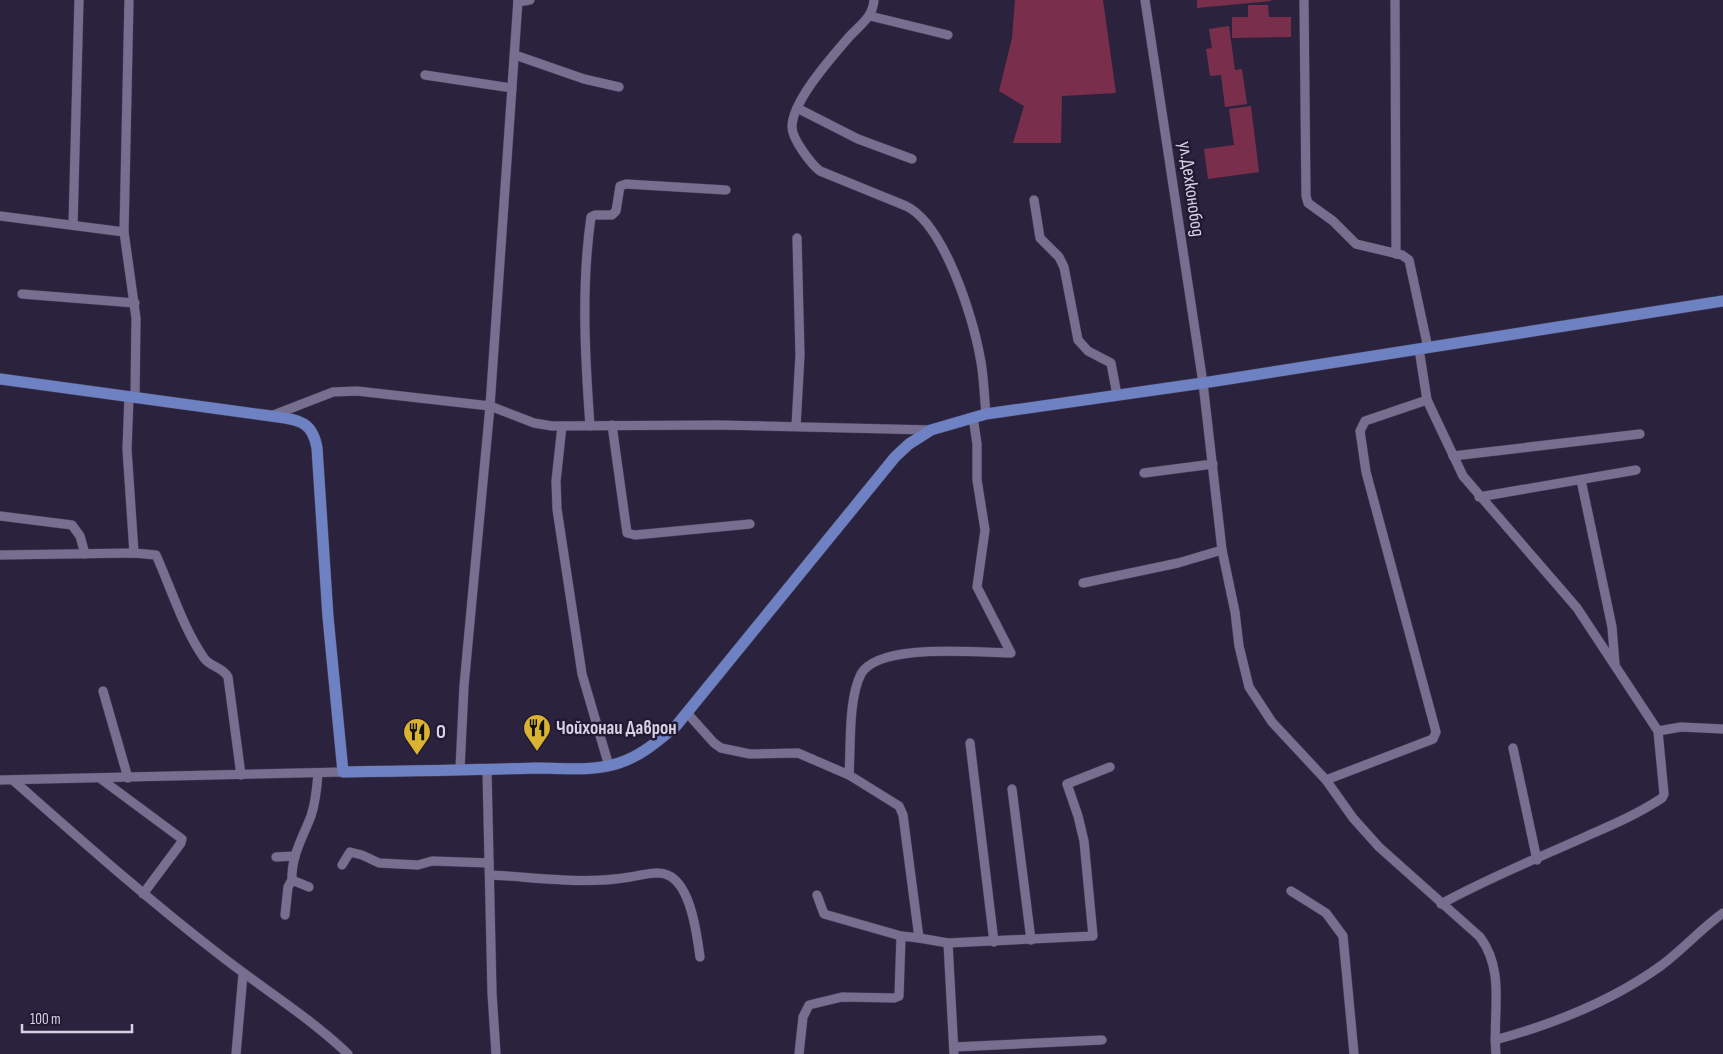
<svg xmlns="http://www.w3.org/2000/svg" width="1723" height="1054" font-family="'Sofia Sans Condensed',sans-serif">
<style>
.green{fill:#792f4c}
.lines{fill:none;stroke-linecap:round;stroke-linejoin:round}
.minor-casing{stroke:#463f56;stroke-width:10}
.major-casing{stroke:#463f56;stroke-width:12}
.minor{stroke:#776f8f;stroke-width:9}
.major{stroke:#6e81c3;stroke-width:11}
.labels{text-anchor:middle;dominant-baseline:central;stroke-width:5;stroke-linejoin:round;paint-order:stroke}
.street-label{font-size:19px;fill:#d6d2e3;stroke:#211a33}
.poi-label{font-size:19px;font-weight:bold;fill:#d6d2e3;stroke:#211a33;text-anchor:start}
</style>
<rect width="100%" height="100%" fill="#2b233e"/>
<!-- green -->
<g class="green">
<path d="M1015,0H1103L1116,93L1062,96L1061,143H1013L1024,106L999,91L1012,38Z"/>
<path d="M1197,0H1271V1L1197,8Z"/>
<path d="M1248,5H1268L1269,17H1291V37L1232,38V17H1248Z"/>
<path d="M1229,26L1235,70L1242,69L1247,104L1225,107L1221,75L1210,76L1206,49L1212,48L1209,29Z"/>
<path d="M1251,106L1259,172L1208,179L1204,149L1234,145L1229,109Z"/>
</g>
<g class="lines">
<defs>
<g id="minor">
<path d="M129,0L124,232L136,318L135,397"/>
<path d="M874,0C873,17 860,25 849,37C832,57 792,101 792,127C792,139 811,164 820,171L906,206C944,224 973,317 980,357C984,375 984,395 986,414"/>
<path d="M1145,0L1203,383L1222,550L1235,612L1239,646L1249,687L1272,722L1326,780L1353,818L1379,847L1480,937C1506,972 1492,1014 1496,1054"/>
<path d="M1304,0L1306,196L1308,203L1333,221L1356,244L1402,255L1409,260L1428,348"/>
<path d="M1395,0L1396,254"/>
<path d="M518,2L530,0"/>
<path d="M870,16L948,35"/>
<path d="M515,55L584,79L619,87"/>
<path d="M425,75L512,88"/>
<path d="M797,108L858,139L912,159"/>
<path d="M1034,200L1040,238L1059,257L1064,267L1078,340L1088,351L1111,363L1117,395"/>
<path d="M0,216L124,232"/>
<path d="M73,225L79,0"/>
<path d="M22,294L135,303"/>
<path d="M129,397L127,449L134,553"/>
<path d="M1427,400L1463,476L1577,608L1658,731L1681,727L1723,729"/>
<path d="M271,416L333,392L357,391L490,406L518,0"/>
<path d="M612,425L627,533L635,535L750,524"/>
<path d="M562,426L556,481L557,509L582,674L609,766"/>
<path d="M590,426C585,357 581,286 591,217L595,215H612L616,211L620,186L626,184L726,190"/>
<path d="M796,426L800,355L797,238"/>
<path d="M1453,456L1640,434"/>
<path d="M1144,473L1213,464"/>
<path d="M1581,480L1612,627L1615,664"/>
<path d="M1479,497L1636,470"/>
<path d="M0,516L72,525L80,536L85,554"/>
<path d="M0,555L134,553L156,555C171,588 183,628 204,658C210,667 223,667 228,677L241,775"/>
<path d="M1083,583L1178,563L1222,550"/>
<path d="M103,691L128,778"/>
<path d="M688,714L714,743L721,748L750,754L798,753L849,775L899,806L903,815L919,938L901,936L899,996L894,998L842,997L809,1005L803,1017L799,1054"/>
<path d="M970,743L994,942"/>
<path d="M1513,748L1537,860"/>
<path d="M460,769L464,686L490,406L534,423L552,426L718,425L931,430"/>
<path d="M487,771L492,993L496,1054"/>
<path d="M849,775C851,747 848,699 861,674C879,642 979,653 1011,653L977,587L985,530L977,480V444L973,417"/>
<path d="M101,779L182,839L181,843L143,894"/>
<path d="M0,780L343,772"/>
<path d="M1326,780L1433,739L1436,732L1366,472L1360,431L1365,421L1427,400L1419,349"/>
<path d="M14,781C80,839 146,898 216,952C260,987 307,1015 348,1054"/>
<path d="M1012,789L1031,940"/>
<path d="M276,857L295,856"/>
<path d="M342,865L350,852L362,855L379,863L418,865L432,861L489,863"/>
<path d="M490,875C535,877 585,885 630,877C644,875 662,868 674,879C692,894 697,936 700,957"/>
<path d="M309,887L292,880C291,856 303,837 311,816C316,801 317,788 318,773"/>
<path d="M1291,891L1326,913L1343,936L1354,1054"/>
<path d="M817,895L824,914L901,936"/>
<path d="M1441,904C1488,878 1538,858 1587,836C1612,825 1638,814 1662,798L1664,794L1658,731"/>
<path d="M285,915L288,887L292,880"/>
<path d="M919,938L948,943L1093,936L1084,841L1078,816L1067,784L1110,767"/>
<path d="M948,943L954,1054"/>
<path d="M1495,1040C1554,1024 1611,1002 1662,965C1683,949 1701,929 1723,913"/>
<path d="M954,1047L1102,1040"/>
<path d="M236,1054L243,974"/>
</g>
<path id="major" d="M0,379L271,416C296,420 312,419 317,448L328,617L343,772C408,771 472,770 536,768C565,768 592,772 619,763C641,756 658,741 676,726L895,457L909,444L931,430L986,414L1203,383L1723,301"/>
</defs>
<!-- minor casing -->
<use href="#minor" class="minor-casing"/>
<!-- major casing -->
<use href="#major" class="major-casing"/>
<!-- minor -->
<use href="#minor" class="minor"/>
<!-- major -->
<use href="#major" class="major"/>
</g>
<!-- icons -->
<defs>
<symbol id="restaurant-pin" viewBox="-11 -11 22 30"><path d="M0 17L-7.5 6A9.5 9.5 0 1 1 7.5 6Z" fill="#dab333" stroke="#211a33"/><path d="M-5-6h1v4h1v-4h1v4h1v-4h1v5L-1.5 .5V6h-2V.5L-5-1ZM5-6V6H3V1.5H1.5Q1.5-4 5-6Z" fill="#111"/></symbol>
</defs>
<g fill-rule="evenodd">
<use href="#restaurant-pin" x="521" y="712" width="32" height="43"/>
<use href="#restaurant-pin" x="401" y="716" width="32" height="43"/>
</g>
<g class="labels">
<!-- street labels -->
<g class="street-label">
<text transform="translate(1191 189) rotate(82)">ул.Дехконобод</text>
</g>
<!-- poi labels -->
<g class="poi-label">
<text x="556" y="728">Чойхонаи Даврон</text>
<text x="436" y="732">O</text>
</g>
</g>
<!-- scale -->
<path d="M22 1024v8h110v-8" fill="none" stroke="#d6d2e3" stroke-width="2.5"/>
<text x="30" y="1024" font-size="15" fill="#d6d2e3" stroke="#211a33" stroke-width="4" paint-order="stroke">100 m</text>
</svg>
